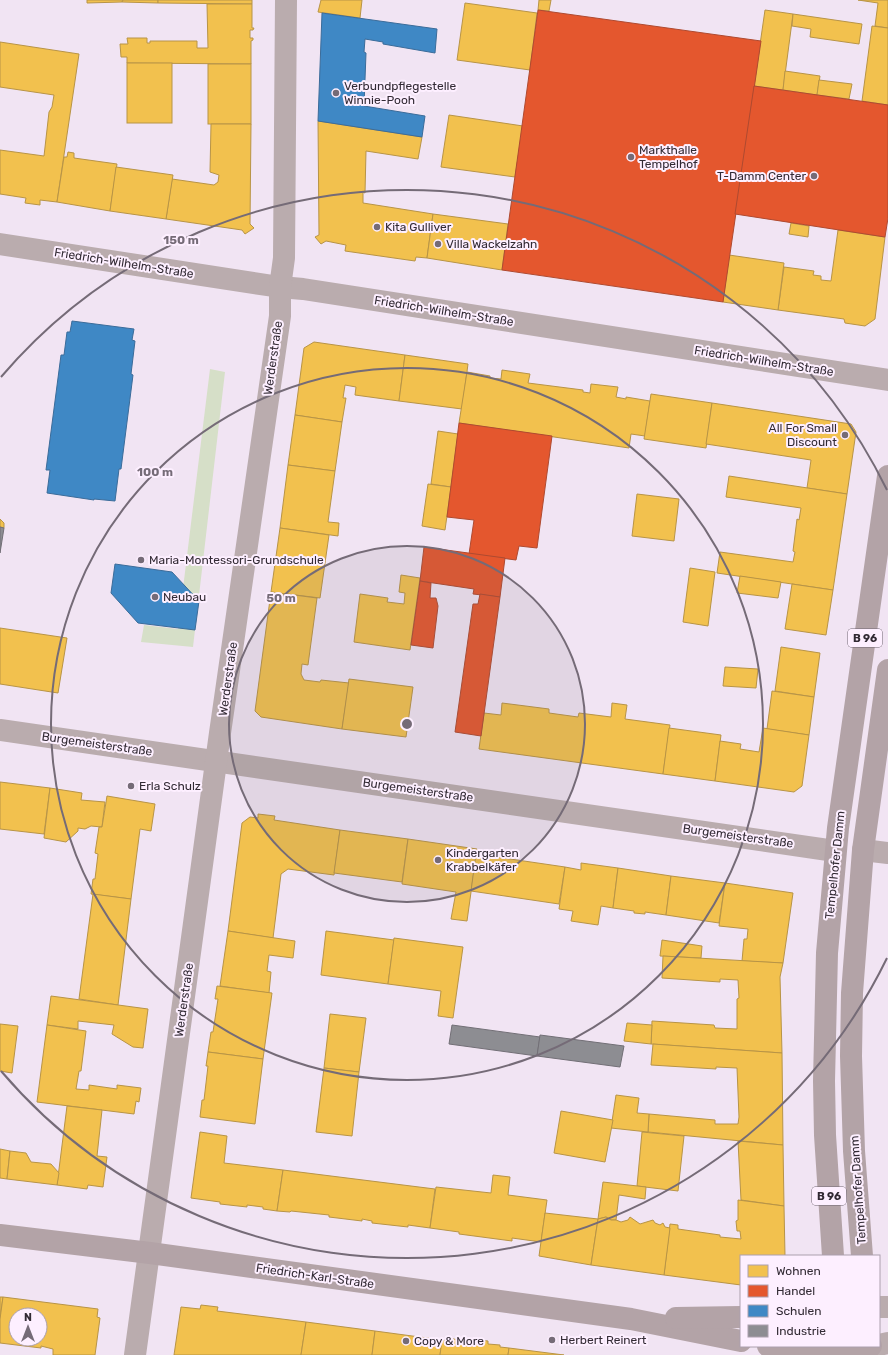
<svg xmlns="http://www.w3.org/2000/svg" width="888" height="1355" font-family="Rubik,sans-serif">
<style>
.green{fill:#d6dfc8}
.homes{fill:#f2c14e;stroke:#b89446;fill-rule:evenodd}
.shops{fill:#e4572e;stroke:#af4a30}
.schools{fill:#3f88c5;stroke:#3b6c9a}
.industry{fill:#8d8d92;stroke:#726f76}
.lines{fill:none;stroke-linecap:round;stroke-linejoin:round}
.minor{stroke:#baacae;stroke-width:22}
.major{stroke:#b3a3a7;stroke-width:22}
.ring{fill:none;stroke:#756b77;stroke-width:2}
.poi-dot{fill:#756b77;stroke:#fdefff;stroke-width:1.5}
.labels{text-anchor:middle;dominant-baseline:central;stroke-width:4;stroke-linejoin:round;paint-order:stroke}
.shield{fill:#fdefff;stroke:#6f6571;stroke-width:1}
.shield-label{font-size:11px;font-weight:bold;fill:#322a34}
.poi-label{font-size:12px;fill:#322a34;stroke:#fdefff;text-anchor:start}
.street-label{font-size:12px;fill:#322a34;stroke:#fdefff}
.centre{fill:#756b77;stroke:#fdefff;stroke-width:2}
.ring-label{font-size:12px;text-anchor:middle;font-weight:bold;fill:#756b77;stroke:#fdefff;stroke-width:4;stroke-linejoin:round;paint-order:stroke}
</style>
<rect width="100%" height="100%" fill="#f1e4f3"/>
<!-- green -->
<path class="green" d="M210,369L225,372L193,647L141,642L144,625L178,629Z"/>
<!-- homes -->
<g class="homes">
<path d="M87,0H123L122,2L87,3Z"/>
<path d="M123,0H158V3L122,2Z"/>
<path d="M158,0H252V4L158,3Z"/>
<path d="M321,0H362L360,18L318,12Z"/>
<path d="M539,0H551L549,11L538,10Z"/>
<path d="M858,0H888V28L875,26L878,3Z"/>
<path d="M465,3L537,13L530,70L457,60Z"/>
<path d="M207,4H252V28H254L253,30H250V38H253V40L251,41V64L127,63V57H121L120,44H128L127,38H147V43H150V41H197V48H208Z"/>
<path d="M765,10L793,14L783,90L754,86Z"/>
<path d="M793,14L862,24L859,44L810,37L811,29L792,26Z"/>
<path d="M872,26L888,28V105L862,101Z"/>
<path d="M0,42L79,54L57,202L40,200V205L25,203L26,198L0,194V150L44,156L49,112L52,107L54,95L0,87Z"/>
<rect x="127" y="63" width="45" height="60"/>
<rect x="208" y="64" width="43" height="60"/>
<path d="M785,71L820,76L817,95L783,90Z"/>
<path d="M819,80L852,84L849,99L817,95Z"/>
<path d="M449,115L523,126L515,177L441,167Z"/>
<path d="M318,121L422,137L418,159L366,151L365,193L363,192V203L433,214L427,258L416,257L415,261L345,251L346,245L326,241L321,244L315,237L319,235Z"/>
<path d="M211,124H251L250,224L254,228L245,234L242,230L166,219L172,179L214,185L218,182L219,175L210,172Z"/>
<path d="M68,152L74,153V158L117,164L110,211L57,202L64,157H67Z"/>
<path d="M116,167L173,175L166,219L110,211Z"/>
<path d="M433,214L508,224L502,270L427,258Z"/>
<path d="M791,223L809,226L808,237L789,234Z"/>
<path d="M838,230L885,237L875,319L865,326L845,323L844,319L778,310L784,267L814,271L813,275L821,276V280L831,281Z"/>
<path d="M729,255L784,263L778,310L723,302Z"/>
<path d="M314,342L405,355L399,401L355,395L356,387L345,385L343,398H346L342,422L295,415L304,348Z"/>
<path d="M405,355L468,364L462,409L399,401Z"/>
<path d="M502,370L530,374L528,383L583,390V392L590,393L591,384L618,387L616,397L626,399V397L650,401L645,436L631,434L629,448L459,423L467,372L490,376V378L501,379Z"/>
<path d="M651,394L712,403L706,448L644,439Z"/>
<path d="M712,403L851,424L856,432L847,494L807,488L811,460L706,444Z"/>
<path d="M295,415L342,422L335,471L288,465Z"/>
<path d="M438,431L458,434L451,487L431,484Z"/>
<path d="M288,465L335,471L328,522L339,523L338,536L280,528Z"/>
<path d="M729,476L847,494L833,590L717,573L720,552L793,562L795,552L793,551L797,519L799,520L801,508L726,497Z"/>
<path d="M428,484L451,487L445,530L422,526Z"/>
<path d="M637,494L679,499L674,541L632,536Z"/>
<path d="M0,519L4,523V528L0,527Z"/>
<path d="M280,528L329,535L320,598L271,592Z"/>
<path d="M690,568L715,572L708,626L683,622Z"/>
<path d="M401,575L420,578L410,650L354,642L360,594L388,598L387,602L404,604L405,593L399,592Z"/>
<path d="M740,576L781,582L778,598L737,593Z"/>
<path d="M792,584L833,590L826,635L785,629Z"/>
<path d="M271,592L317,598L308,665L302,664L301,674L304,680L320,682L321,680L349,683L342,729L261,717L255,711Z"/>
<path d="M0,628L67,638L58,693L0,684Z"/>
<path d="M781,647L820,653L814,697L775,691Z"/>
<path d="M725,667L758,669L756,688L723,686Z"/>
<path d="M349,679L413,687L406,737L342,729Z"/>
<path d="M772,691L814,697L809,735L767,729Z"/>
<path d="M502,703L549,709V713L578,717L579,713L611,717L612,703L627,705L625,719L670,725L663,774L479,749L484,713L501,715Z"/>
<path d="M669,728L721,735L715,781L663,774Z"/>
<path d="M763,728L809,735L802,786L794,792L715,781L720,741L741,744L740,749L759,752Z"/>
<path d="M0,782L50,788L44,834L0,829Z"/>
<path d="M50,788L82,793L81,800L105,802L102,827L91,826L85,829L78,828V831L66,842L44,838Z"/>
<path d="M107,796L155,804L151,831L140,829L131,899L91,894L93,879H95L98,854L95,853L99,827H102Z"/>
<path d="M258,814L275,816L274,820L340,830L334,875L288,869L281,874L273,938L228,931L242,823L250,817L258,818Z"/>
<path d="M340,830L408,839L402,882L334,873Z"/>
<path d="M408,839L477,849L467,921L451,919L456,892L402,884Z"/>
<path d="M476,854L565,867L559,904L471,891Z"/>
<path d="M581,863L618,868L613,908L601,906L598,925L571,921L573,911L559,909L565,867L581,870Z"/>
<path d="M618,868L671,876L666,915L645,912V914L634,913V911L613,908Z"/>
<path d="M671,876L725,883L719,923L666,915Z"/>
<path d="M725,883L793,893L783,963L742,961L744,939H747L748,929L719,926Z"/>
<path d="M93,894L131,899L118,1005L79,999Z"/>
<path d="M228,931L295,941L293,958L269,955L267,971L271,972L269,993L220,986Z"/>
<path d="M326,931L394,940L388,984L321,975Z"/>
<path d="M394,938L463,947L453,1018L438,1016L441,991L388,984Z"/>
<path d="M662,940L702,946L701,958L660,956Z"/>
<path d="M663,956L783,963L780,977L782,1053L651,1044L652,1021L714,1025L715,1028L737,1029V999L739,998L738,980L720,979V982L662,978Z"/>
<path d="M217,986L272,993L263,1059L208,1052L211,1032H213L218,999H215Z"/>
<path d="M51,996L148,1009L143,1048L133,1047L112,1034L114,1025L78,1021V1029L47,1025Z"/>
<path d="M330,1014L366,1018L359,1072L324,1068Z"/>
<path d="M627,1023L652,1025L651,1044L624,1041Z"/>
<path d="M0,1024L18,1026L12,1073L0,1071Z"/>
<path d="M47,1025L86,1031L81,1071H79L76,1089L89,1090V1085L117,1089V1085L141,1088L139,1102L136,1101L134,1114L37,1102Z"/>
<path d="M653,1044L782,1053L783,1145L648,1132L649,1114L715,1120V1124H738L739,1117L737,1068L716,1067V1069L651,1065Z"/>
<path d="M208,1052L263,1059L255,1124L200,1117L202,1100H204L208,1066H206Z"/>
<path d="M324,1068L359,1072L352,1136L316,1132Z"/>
<path d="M616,1095L639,1098L637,1113L649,1114L648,1132L611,1128Z"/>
<path d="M67,1106L102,1110L97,1156L107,1157L103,1187L88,1185L87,1189L57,1185Z"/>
<path d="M561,1111L613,1120L605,1162L554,1153Z"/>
<path d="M200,1132L227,1136L224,1163L283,1170L277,1211L263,1209V1207L247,1205V1207L220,1204V1202L191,1198Z"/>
<path d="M642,1132L684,1136L678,1191L637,1186Z"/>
<path d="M738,1141L783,1145L784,1206L741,1200Z"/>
<path d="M0,1149L10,1151L7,1179L0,1178Z"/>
<path d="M10,1151L26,1153L31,1162L51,1164L59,1173L57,1185L7,1179Z"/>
<path d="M283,1170L435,1189L430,1228L408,1225V1227L372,1223V1221L362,1219V1221L329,1217V1215L291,1211L290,1212L277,1211Z"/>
<path d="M493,1175L510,1177L508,1195L547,1200L541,1242L512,1238V1241L459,1234V1232L430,1228L436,1187L491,1193Z"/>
<path d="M603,1182L646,1187L645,1199L619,1195L616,1220H611L606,1217L598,1219Z"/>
<path d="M738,1200L784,1206L785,1256H741V1285L664,1275L670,1224L678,1225V1229L720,1235V1237L741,1239L740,1231H737L736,1221L738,1220Z"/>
<path d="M545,1213L598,1219L591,1265L539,1256Z"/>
<path d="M606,1217L611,1220H616L621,1222L628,1220L630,1217L640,1224L653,1220L655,1223L660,1225L663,1223L665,1227L670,1228L664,1275L591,1265L598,1219Z"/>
<path d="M0,1297H3L0,1319Z"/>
<path d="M3,1297L98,1309L97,1317L100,1318L95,1355H53V1349L41,1346V1348L0,1343V1319ZM16,1315H40V1339H16Z"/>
<path d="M201,1305L218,1307L217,1311L306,1322L301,1355H174L181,1307L200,1309Z"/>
<path d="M306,1322L375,1331L372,1355H301Z"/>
<path d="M375,1331L442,1340L440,1355H372Z"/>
<path d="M453,1339L469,1341V1339L488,1341V1344L500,1345V1347L509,1348L508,1355H440L442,1340L453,1341Z"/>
<path d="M509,1348L564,1355H508Z"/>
</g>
<!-- shops -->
<g class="shops">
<path d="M538,10L761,41L723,302L502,270Z"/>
<path d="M754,86L888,105V218L885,237L735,214Z"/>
<path d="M459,423L552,436L537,548L519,546L516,560L469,554L474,520L447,517Z"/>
<path d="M424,547L505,558L500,597L473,594L474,589L420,581Z"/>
<path d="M420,581L431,583L430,598H436L438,606L433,648L411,645Z"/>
<path d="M480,594L500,597L481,736L455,732L473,604H478Z"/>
</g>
<!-- schools -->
<g class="schools">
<path d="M322,13L437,29L435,53L383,44V42L365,39L364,52L366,53L364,106L425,116L422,137L318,121Z"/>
<path d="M72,321L134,329L132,340L135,341L131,374L133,375L121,469H119L115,501L94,499V500L47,493L50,470H46L61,355H64L67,332H70Z"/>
<path d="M115,564L172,572L199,601L195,630L138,623L111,593Z"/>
</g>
<!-- industry -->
<g class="industry">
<path d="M0,527L4,528L0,553Z"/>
<path d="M452,1025L540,1037L537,1056L449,1044Z"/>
<path d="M540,1035L624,1046L620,1067L537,1056Z"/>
</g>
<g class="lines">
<!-- minor -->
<g class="minor">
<path d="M0,244L280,287L303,289L888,380"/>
<path d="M0,730L835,851"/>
<path d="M863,850L888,853"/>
<path d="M879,1307H888"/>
<path d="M879,1345L888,1343"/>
<path d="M135,1355L220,733L280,316V287L284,258L286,0"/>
</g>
<!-- major -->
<g class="major">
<path d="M0,1235L150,1253L631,1319L741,1341"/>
<path d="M833,1256L825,1135L824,1081L827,953L838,828L888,476"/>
<path d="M862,1256L854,1151L851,1056L852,993L863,850L888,670"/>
<path d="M676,1318L741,1317"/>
<path d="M768,1346L798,1352L871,1346"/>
</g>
</g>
<!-- distance rings -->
<circle cx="407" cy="724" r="178" fill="#756b77" fill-opacity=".12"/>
<g class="ring">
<circle cx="407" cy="724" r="178"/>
<circle cx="407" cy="724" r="356"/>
<path d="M887 958A534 534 0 0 1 1 1071M1 377A534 534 0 0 1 887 490"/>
</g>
<!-- markers -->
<g class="poi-dot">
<circle cx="336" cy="93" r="4"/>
<circle cx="631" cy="157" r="4"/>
<circle cx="814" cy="176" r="4"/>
<circle cx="377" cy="227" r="4"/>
<circle cx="438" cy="244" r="4"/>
<circle cx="845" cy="435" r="4"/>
<circle cx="141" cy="560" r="4"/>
<circle cx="155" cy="597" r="4"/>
<circle cx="131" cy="786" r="4"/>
<circle cx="438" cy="860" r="4"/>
<circle cx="552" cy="1340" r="4"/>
<circle cx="406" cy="1341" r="4"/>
</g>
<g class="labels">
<!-- shield labels -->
<g class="shield">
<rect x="848" y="629" width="34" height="18" rx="3"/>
<rect x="812" y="1187" width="34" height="18" rx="3"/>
</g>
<g class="shield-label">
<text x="865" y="638">B 96</text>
<text x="829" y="1196">B 96</text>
</g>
<!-- poi labels -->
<g class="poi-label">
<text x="344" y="86">Verbundpflegestelle<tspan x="344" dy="14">Winnie-Pooh</tspan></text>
<text x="639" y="150">Markthalle<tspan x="639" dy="14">Tempelhof</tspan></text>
<text x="806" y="176" text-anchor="end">T-Damm Center</text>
<text x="385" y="227">Kita Gulliver</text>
<text x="446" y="244">Villa Wackelzahn</text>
<text x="837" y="428" text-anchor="end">All For Small<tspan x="837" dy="14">Discount</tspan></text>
<text x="149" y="560">Maria-Montessori-Grundschule</text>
<text x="163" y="597">Neubau</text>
<text x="139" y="786">Erla Schulz</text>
<text x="446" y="853">Kindergarten<tspan x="446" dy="14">Krabbelkäfer</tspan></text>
<text x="560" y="1340">Herbert Reinert</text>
<text x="414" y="1341">Copy &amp; More</text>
</g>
<!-- street labels -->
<g class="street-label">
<text transform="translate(124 263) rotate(9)">Friedrich-Wilhelm-Straße</text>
<text transform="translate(444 311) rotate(9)">Friedrich-Wilhelm-Straße</text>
<text transform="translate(273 358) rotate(-82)">Werderstraße</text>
<text transform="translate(764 361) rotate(9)">Friedrich-Wilhelm-Straße</text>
<text transform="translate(228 679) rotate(-82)">Werderstraße</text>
<text transform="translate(97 744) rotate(8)">Burgemeisterstraße</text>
<text transform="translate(418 790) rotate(8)">Burgemeisterstraße</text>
<text transform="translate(738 836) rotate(8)">Burgemeisterstraße</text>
<text transform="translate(835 865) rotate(-84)">Tempelhofer Damm</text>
<text transform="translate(184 1000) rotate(-82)">Werderstraße</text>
<text transform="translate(858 1190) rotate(-94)">Tempelhofer Damm</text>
<text transform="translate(315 1276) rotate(8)">Friedrich-Karl-Straße</text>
</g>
</g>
<circle cx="407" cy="724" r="6" class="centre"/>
<g class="ring-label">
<text x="181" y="244">150 m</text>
<text x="155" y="476">100 m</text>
<text x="281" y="602">50 m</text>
</g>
<!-- legend -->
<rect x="740" y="1255" width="140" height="92" fill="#fdefff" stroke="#aca0ae"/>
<rect x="748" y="1265" width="20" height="12" fill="#f2c14e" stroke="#aca0ae"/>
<text x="776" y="1275" font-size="12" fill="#322a34">Wohnen</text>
<rect x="748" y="1285" width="20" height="12" fill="#e4572e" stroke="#aca0ae"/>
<text x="776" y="1295" font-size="12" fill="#322a34">Handel</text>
<rect x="748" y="1305" width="20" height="12" fill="#3f88c5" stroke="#aca0ae"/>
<text x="776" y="1315" font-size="12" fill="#322a34">Schulen</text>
<rect x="748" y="1325" width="20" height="12" fill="#8d8d92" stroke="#aca0ae"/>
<text x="776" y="1335" font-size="12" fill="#322a34">Industrie</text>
<!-- north arrow -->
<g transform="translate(28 1327)"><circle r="19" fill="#fdefff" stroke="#aca0ae"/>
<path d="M0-3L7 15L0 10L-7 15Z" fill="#756b77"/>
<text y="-6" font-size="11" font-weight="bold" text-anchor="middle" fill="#322a34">N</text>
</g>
</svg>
